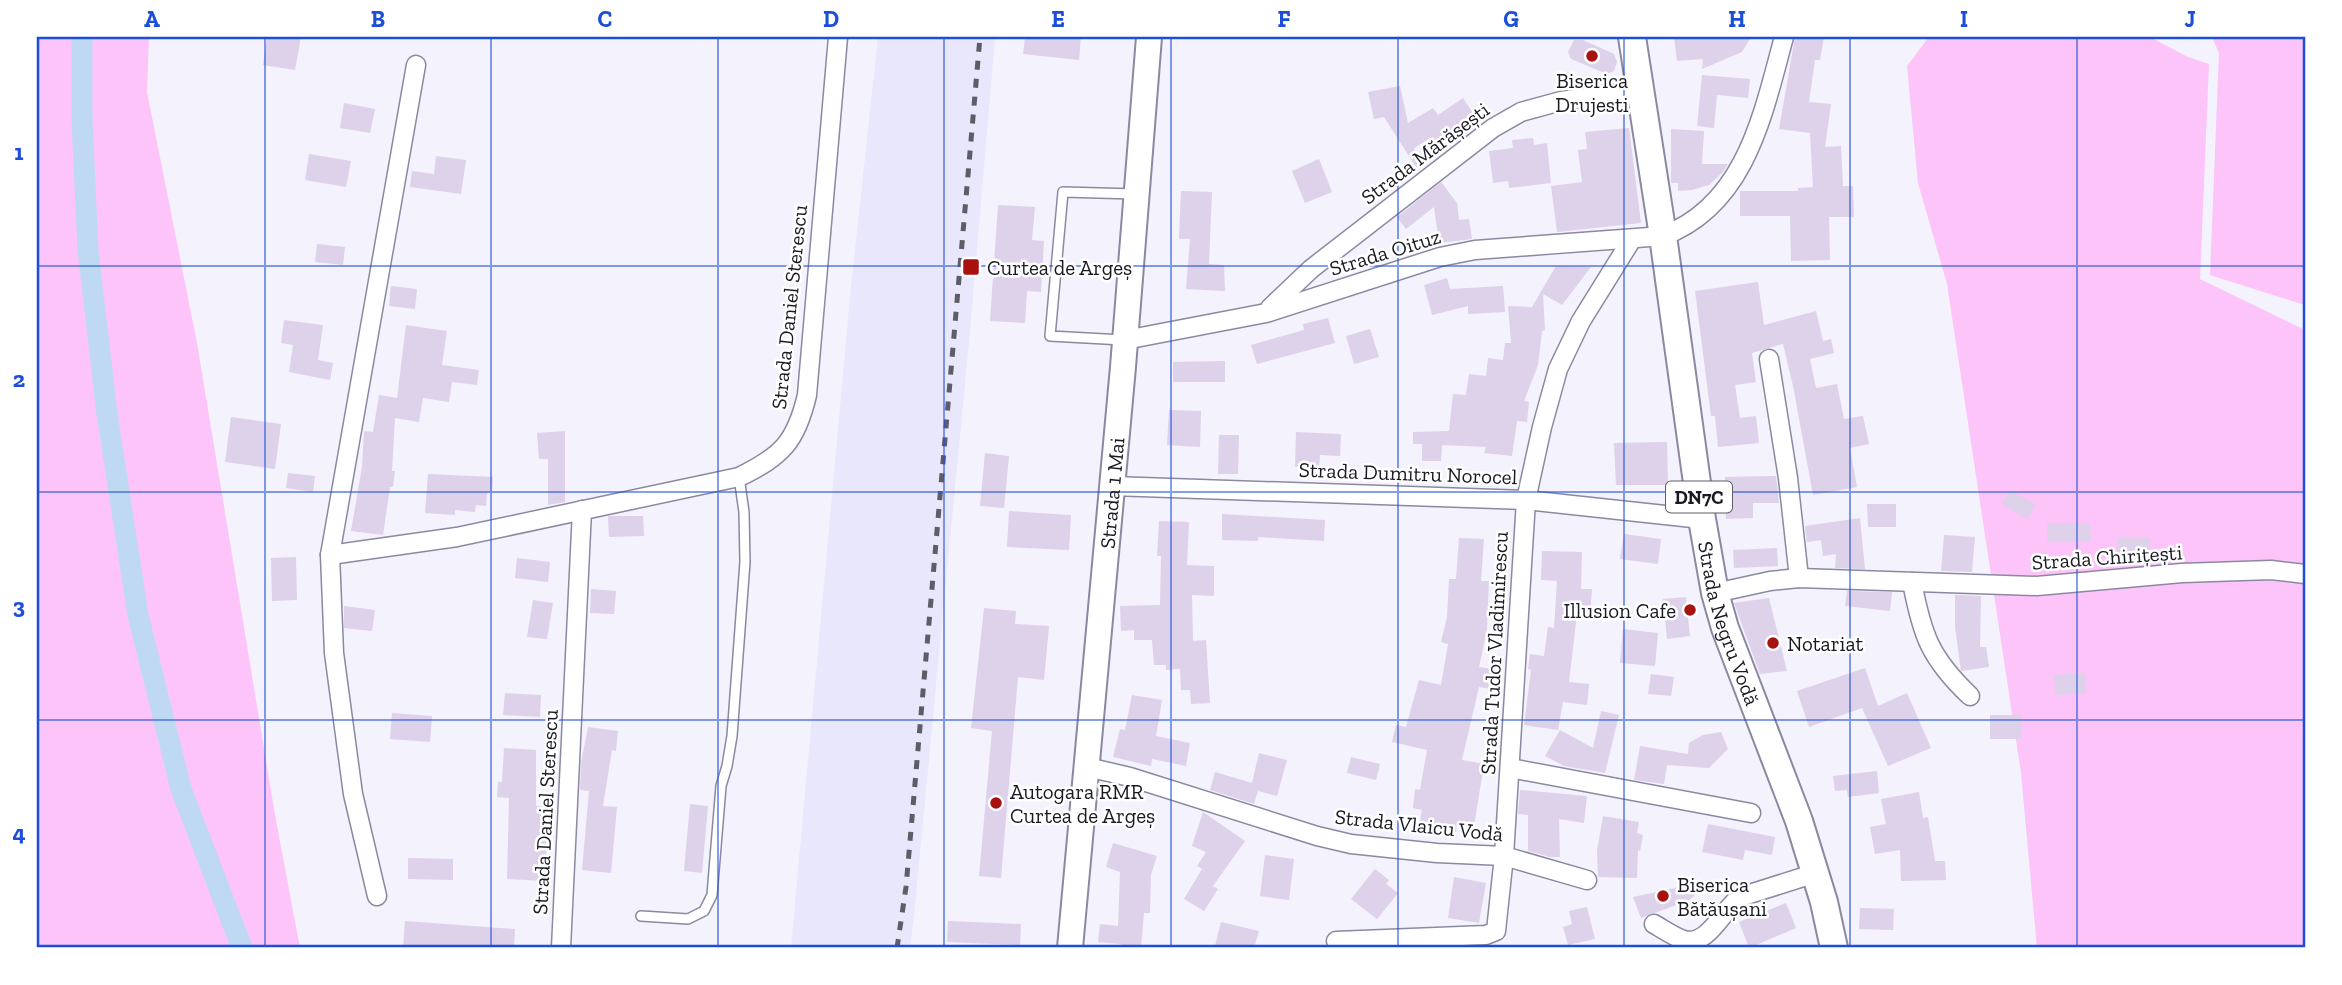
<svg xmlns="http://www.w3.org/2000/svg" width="2342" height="985" font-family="'Zilla Slab',serif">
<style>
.built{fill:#e8e7fb}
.green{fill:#fdc4f9}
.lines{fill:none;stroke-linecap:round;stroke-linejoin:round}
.canal{stroke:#bfd9f3;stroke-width:21}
.building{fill:#ded1ea}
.lane-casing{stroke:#8b89a1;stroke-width:12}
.street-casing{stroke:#8b89a1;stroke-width:21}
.secondary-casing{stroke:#8b89a1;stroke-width:28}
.primary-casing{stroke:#8b89a1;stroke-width:30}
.lane{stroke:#fff;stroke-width:9}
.street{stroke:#fff;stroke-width:18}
.secondary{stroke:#fff;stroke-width:24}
.primary{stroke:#fff;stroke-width:26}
.rail{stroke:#5e5d67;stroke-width:5;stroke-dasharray:9 9;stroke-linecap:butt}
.grid{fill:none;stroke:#1d4ed8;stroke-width:2;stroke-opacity:0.55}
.poi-dot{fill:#a71210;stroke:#fff;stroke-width:2.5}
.labels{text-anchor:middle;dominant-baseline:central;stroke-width:5;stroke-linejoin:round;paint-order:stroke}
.shield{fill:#fff;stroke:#5e5e64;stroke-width:2}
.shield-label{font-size:19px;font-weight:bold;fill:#191922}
.poi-label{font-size:21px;fill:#191922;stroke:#fff;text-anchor:start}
.street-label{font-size:21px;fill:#191922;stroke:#fff}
.neatline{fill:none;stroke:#1d4ed8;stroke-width:2.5}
.grid-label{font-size:23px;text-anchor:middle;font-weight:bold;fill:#1d4ed8}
</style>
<rect width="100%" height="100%" fill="#f3f2fd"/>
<!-- built -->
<path class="built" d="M878,37H995L970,331L915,905L910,948H791L850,297Z"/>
<!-- green -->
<g class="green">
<path d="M37,37H149L147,92L197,343L275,815L300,948H37Z"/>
<path d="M1929,37H2150L2188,57L2209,64L2200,279L2305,330V948H2037L2021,773L1947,284L1918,183L1907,66Z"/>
<path d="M2212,37H2305V305L2210,275L2219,53Z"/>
</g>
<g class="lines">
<!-- canal -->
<path class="canal" d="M82,37V120L88,250L107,414L138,615L181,789L242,948"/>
</g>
<!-- building -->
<g class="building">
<path d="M267,37H301L295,70L263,65Z"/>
<path d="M1025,37H1081L1079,60L1023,54Z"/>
<path d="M1674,37H1751L1742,52L1702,69L1703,59L1677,61Z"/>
<path d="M1795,37H1824L1820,60H1815L1809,102L1831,104L1825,147L1841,146L1843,186H1853L1854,217H1829L1830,260L1791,261L1790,216H1740V191H1798V188L1813,187L1810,133L1779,129Z"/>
<path d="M1574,40H1583L1614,54L1617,62L1614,71L1607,74L1571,59L1568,52Z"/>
<path d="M1702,75L1750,79L1748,98L1717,95L1714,128L1697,126Z"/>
<path d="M1400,86L1408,123L1433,108L1438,115L1463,98L1479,122L1437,150L1430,138L1414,148L1418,167H1416L1384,117L1374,119L1368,92Z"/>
<path d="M344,103L375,109L370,133L340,128Z"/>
<path d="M1629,128L1641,223L1557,232L1551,186L1582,182L1578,150L1587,149L1585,132Z"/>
<path d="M1671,129L1704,131L1702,164H1728L1723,172L1709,185L1692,190L1678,191V183H1671Z"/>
<path d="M1533,138L1534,145L1547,143L1551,183L1509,188L1508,181L1493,183L1489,151L1513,148L1512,140Z"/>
<path d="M309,154L351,161L346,187L305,180Z"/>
<path d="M436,156L466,160L461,194L410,187L412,171L434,174Z"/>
<path d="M1319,159L1332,192L1305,203L1292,171Z"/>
<path d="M1441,182L1457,203L1459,220L1469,219L1472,239L1439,243L1434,207L1406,229L1397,217Z"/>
<path d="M1181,191L1212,192L1209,264L1224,265L1225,291L1186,289L1190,239H1179Z"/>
<path d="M998,205L1035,207L1032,240L1044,241L1041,292L1027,291L1025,323L990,321Z"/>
<path d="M317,244L345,247L343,265L315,262Z"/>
<path d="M1556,266L1591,267L1562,305L1543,294L1545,330L1542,331L1538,365L1524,401L1529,402L1527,422L1517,421L1512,456L1484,453L1486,447L1442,445L1441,461H1422V444H1413V432L1449,431L1453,394L1466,395L1469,374L1486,376L1488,358L1503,360L1505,343H1511L1508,306L1532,307Z"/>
<path d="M1447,278L1450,289L1503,286L1505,312L1468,314V306L1432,315L1424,285Z"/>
<path d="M1758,282L1764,325L1816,311L1823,341L1831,339L1834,353L1810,359L1816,388L1837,384L1844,419L1863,416L1869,444L1850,448L1857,487L1813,495L1793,386L1783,344L1752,353L1756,382L1735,385L1740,418L1756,416L1759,443L1718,447L1715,416H1711L1695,291Z"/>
<path d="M391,286L417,289L415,309L389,306Z"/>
<path d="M1328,318L1335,343L1257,364L1251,345L1304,330L1303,324Z"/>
<path d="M284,320L323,325L318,360L333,363L330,380L289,372L293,345L281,343Z"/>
<path d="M406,325L447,331L442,365L479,370L477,385L452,382L449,402L423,398L419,422L395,418L392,471H395L393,487H390L383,535L351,531L362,467L364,431L373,432L379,395L397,398Z"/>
<path d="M1370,329L1379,357L1354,364L1346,336Z"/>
<path d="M1225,361V382H1173V362Z"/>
<path d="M1169,410L1201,411L1200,447L1167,445Z"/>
<path d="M231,417L281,424L275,469L225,462Z"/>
<path d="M565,431V502L548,505V459H539L537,433Z"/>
<path d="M1296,432L1341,434L1340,456L1320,455L1319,468L1295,467Z"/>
<path d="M1219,435H1239L1238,474H1218Z"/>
<path d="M1667,442L1668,485H1616L1614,443Z"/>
<path d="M985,453L1009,456L1004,508L980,506Z"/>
<path d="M288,473L315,476L313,492L286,488Z"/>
<path d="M428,474L493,477L492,493H487L486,506L476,505L475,512L455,510V515L425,513Z"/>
<path d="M1776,476L1779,503H1753V518L1726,519L1725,477Z"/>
<path d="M2010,490L2036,505L2027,519L2002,504Z"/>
<path d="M1867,504H1896V527H1868Z"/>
<path d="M1009,511L1071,515L1069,550L1007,547Z"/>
<path d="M1222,514L1325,520L1324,541L1258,537V541L1222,540Z"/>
<path d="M608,516H643L644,536L609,537Z"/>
<path d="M1860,518L1865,569L1835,568L1836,554L1823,556L1821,540L1807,542L1805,526Z"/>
<path d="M1159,521L1189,522L1187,565L1214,566V596L1192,595L1193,641L1206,640L1210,703L1191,704L1190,690H1181L1180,669L1166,670V665H1154L1152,640H1134V630L1121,631L1120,606L1160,605L1161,556H1157Z"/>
<path d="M2047,523H2090L2091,542H2047Z"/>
<path d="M1624,534L1661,539L1658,564L1620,559Z"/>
<path d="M1944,535L1975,537L1972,572L1941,571Z"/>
<path d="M1459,538L1484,539L1481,581H1489L1487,630L1479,667L1494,669L1491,689L1479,687L1462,760L1484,764L1474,826L1457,824L1456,832L1419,826L1422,810L1413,808L1415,789L1420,790L1427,750L1392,742L1396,725L1406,727L1419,680L1441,685L1448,644L1441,642L1447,617L1449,579H1456Z"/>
<rect x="2117" y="538" width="33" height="15"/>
<path d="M1777,548L1778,566L1734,568L1733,550Z"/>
<path d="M1542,551L1582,552L1581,589H1592L1590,615L1577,614L1569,682L1589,684L1587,705L1563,702L1558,730L1524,725L1531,670L1528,669L1530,654L1544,656L1548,627L1554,628L1557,581L1541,580Z"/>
<path d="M296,557L297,600L272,601L271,558Z"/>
<path d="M517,558L550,562L548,582L515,578Z"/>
<path d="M591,589L616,591L614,614L590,613Z"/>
<path d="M1847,591L1892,592L1890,611L1845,606Z"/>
<path d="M1955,595L1981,596L1980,647H1986L1989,667L1961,671L1955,627Z"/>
<path d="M1686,597L1690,636L1667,639L1663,599Z"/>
<path d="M1769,598L1787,671L1760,674L1734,603Z"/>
<path d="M533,600L553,603L547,639L527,637Z"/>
<path d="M344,606L375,610L372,631L344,628Z"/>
<path d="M984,608L1016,611L1015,624L1049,626L1044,680L1018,677L1001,878L979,876L992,731L971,728Z"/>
<path d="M1623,629L1658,633L1655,666L1620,663Z"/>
<path d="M1865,668L1878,706L1907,693L1931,748L1888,766L1862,708L1809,727L1797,691Z"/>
<path d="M2085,673L2086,693L2055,695L2054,675Z"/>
<path d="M1651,674L1674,677L1671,696L1648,694Z"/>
<path d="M505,693L541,695L540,717L503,715Z"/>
<path d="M1132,695L1162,700L1156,736L1190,743L1186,766L1152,759L1151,766L1113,757L1120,729L1125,730Z"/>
<path d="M1601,711L1619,715L1605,773L1564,766L1545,756L1560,730L1593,748Z"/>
<path d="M392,713L432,716L430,742L390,739Z"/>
<rect x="1990" y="715" width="32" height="24"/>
<path d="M588,727L618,731L616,751L612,750L603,806L617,807L611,873L582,870L589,791L580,790L581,763Z"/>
<path d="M1721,732L1728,749L1709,768L1667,765L1664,784L1634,780L1640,746L1688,754L1689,743L1703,735Z"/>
<path d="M504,748L536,750V806L547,807L546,881L507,879L509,798L497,797L498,782H502Z"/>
<path d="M1259,753L1287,760L1277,796L1258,791L1254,804L1210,790L1215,772L1252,783Z"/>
<path d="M1351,757L1380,764L1376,780L1347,773Z"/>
<path d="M1877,771L1879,793L1848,797L1847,790L1835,791L1833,776Z"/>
<path d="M1520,790L1587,796L1584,823L1559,819L1560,857H1550L1528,851V815L1518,814Z"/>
<path d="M1919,792L1923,818L1928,817L1935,861H1945L1946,880L1901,881L1900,850L1875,854L1870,827L1886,824L1881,799Z"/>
<path d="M690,804L708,806L702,873L684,871Z"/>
<path d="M1203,812L1245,841L1213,886L1218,889L1204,911L1184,899L1202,869L1197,866L1206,852L1192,846Z"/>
<path d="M1603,816L1639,822L1637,833L1643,835L1640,851L1638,850L1637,878L1598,877L1597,851Z"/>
<path d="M1708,824L1775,837L1772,855L1745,850L1743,860L1702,852Z"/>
<path d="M1113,843L1157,856L1151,875L1150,913H1144L1141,948H1120L1121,944L1098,942L1100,924L1118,926L1120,872L1106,867Z"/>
<path d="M1265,855L1294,859L1289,900L1260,896Z"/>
<path d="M408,858L453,859V880L408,879Z"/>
<path d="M1375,869L1389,880L1386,884L1398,893L1377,919L1351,899Z"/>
<path d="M1454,877L1486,883L1479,923L1448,918Z"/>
<path d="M1708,881L1690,900L1641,918L1633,897Z"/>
<path d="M1786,903L1796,928L1749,948L1739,922Z"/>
<path d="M1587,907L1595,939L1568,945L1563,927L1572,924L1569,911Z"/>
<path d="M1860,908L1894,909L1893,930L1859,929Z"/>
<path d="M405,921L515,929L514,947L467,945V948H403Z"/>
<path d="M948,921L1021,924L1020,945L947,942Z"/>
<path d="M1221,922L1259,931L1254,948H1226L1215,946Z"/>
</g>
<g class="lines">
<defs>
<g id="lane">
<path d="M1123,340L1050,336L1063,192L1135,194"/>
<path d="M641,916L688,919L704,911L712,895L721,786L727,766L732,736L745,562L744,512L739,477"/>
</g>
<g id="street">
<path d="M1270,308L1311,269L1493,128L1521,112L1561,101L1640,90"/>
<path d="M1125,340L1266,313L1440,257L1475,250L1663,236C1746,205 1763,114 1784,37"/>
<path d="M1769,359L1788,478L1799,578"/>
<path d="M1112,486L1526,500L1702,519"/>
<path d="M330,555L457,537L739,477C782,456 796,442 807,395L838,37"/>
<path d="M1912,582C1922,635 1930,658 1970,696"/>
<path d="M1715,593L1770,581L1799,578L2037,586L2182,573L2271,570L2305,574"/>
<path d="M1087,767L1130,777L1317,836L1351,844L1437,853L1504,856L1587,880"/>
<path d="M1510,768L1751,813"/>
<path d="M377,896L353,794L334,653L330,555L416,65"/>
<path d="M1654,924C1663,929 1674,937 1684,940C1708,947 1723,909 1740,897L1816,873"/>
<path d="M1336,941L1486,935L1496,931L1504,856L1526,500L1542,427L1558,369L1581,321L1632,239"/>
<path d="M561,948L582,510"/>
</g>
<g id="secondary">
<path id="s1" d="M1070,948L1123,367L1149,37"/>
</g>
<g id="primary">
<path id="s2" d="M1632,37L1663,236L1702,519L1715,593L1725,628L1799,821L1824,902L1834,948"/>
</g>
</defs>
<!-- lane casing -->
<use href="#lane" class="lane-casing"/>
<!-- street casing -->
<use href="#street" class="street-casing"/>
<!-- secondary casing -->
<use href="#secondary" class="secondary-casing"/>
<!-- primary casing -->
<use href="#primary" class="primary-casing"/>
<!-- lane -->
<use href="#lane" class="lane"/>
<!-- street -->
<use href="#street" class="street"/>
<!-- secondary -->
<use href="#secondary" class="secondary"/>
<!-- primary -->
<use href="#primary" class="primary"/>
<!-- rail -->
<path class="rail" d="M897,948L906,887L980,37"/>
</g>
<!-- grid -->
<path class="grid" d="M265,37V948M491,37V948M718,37V948M944,37V948M1171,37V948M1398,37V948M1624,37V948M1850,37V948M2077,37V948M37,266H2305M37,492H2305M37,720H2305"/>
<!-- markers -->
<g class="poi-dot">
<circle cx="1592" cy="56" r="7"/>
<rect x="962" y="258" width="18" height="18" rx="3.5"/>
<circle cx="1690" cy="610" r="7"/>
<circle cx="1773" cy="643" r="7"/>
<circle cx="996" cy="803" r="7"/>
<circle cx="1663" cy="896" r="7"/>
</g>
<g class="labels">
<!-- shield labels -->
<rect class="shield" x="1666" y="481.5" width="66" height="31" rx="5"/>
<g class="shield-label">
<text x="1699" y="497">DN7C</text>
</g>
<!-- poi labels -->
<g class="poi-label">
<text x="1592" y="80" text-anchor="middle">Biserica<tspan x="1592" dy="24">Drujesti</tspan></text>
<text x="987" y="267">Curtea de Argeș</text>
<text x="1676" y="610" text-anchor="end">Illusion Cafe</text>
<text x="1787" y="643">Notariat</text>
<text x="1010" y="791">Autogara RMR<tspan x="1010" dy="24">Curtea de Argeș</tspan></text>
<text x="1677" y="884">Biserica<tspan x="1677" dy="24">Bătăușani</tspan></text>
</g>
<!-- street labels -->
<g class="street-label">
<text transform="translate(1425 153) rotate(-37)">Strada Mărășești</text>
<text transform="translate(1385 252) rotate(-17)">Strada Oituz</text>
<text transform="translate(789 307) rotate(-84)">Strada Daniel Sterescu</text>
<text transform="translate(1408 473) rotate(2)">Strada Dumitru Norocel</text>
<text stroke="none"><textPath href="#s1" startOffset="457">Strada 1 Mai</textPath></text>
<text transform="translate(2107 557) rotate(-4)">Strada Chirițești</text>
<text stroke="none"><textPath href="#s2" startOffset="595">Strada Negru Vodă</textPath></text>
<text transform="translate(1494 653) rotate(-87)">Strada Tudor Vladimirescu</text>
<text transform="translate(545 812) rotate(-87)">Strada Daniel Sterescu</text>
<text transform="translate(1419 825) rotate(6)">Strada Vlaicu Vodă</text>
</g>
</g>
<!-- border -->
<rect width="2342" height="985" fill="none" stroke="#ffffff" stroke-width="77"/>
<rect x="38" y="38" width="2266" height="908" class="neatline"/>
<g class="grid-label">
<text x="152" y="27">A</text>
<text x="378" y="27">B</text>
<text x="605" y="27">C</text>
<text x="831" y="27">D</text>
<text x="1058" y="27">E</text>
<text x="1284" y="27">F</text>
<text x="1511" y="27">G</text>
<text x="1737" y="27">H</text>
<text x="1964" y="27">I</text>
<text x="2190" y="27">J</text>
<text x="19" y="160">1</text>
<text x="19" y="387">2</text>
<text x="19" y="614">3</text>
<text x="19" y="841">4</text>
</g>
</svg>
